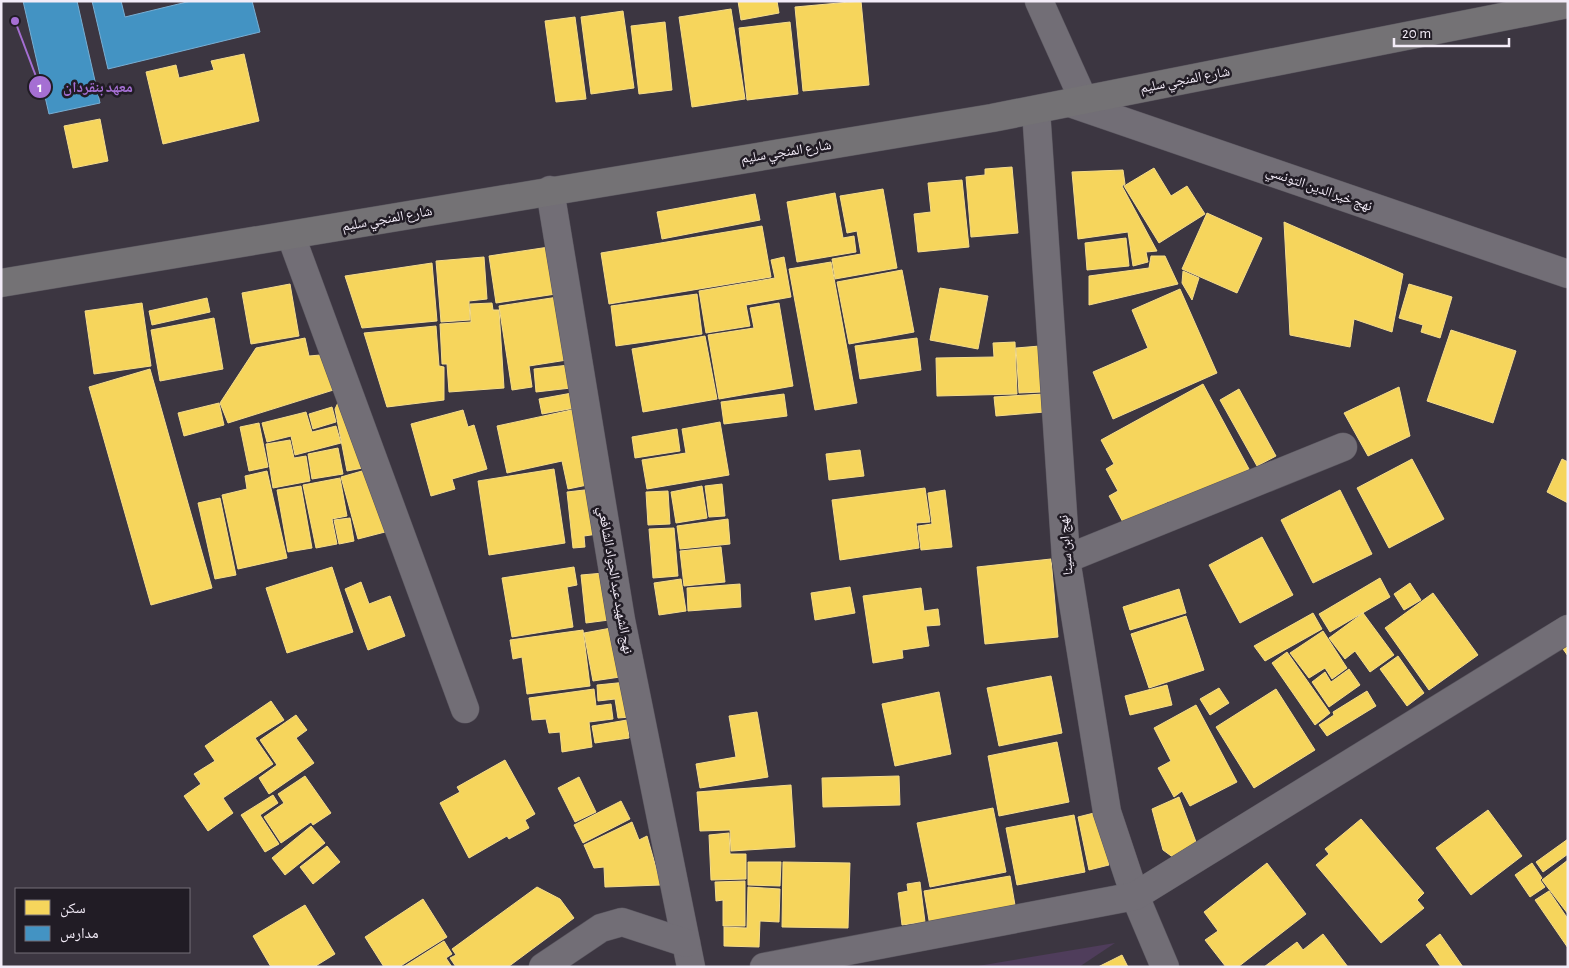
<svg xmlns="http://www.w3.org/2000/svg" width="1569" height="968" font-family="'Alegreya Sans','Noto Naskh Arabic',sans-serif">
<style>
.green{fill:#4f3d5b}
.homes{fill:#f6d55c;stroke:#f5dc8b}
.schools{fill:#4393c3;stroke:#78aed3}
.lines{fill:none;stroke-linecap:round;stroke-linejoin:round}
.street-casing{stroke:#59555e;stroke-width:29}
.secondary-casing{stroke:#59555e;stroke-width:29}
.street{stroke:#726e76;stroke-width:28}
.secondary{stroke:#747275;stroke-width:28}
.labels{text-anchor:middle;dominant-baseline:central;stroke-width:5;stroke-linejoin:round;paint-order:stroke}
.street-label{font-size:14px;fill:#f3ecf8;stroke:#211c25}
.leader{fill:none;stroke:#a56fd3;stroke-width:2}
.callout-dot{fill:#a56fd3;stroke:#211c25;stroke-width:2}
.mark-label{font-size:15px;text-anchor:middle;font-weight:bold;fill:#fff}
.callout-label{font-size:15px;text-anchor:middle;font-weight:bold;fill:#a56fd3;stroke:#211c25;stroke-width:5;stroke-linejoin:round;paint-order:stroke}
</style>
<rect width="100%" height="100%" fill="#3c3641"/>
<!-- green -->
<path class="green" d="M1115,943L1079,967H972Z"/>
<!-- homes -->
<g class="homes">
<path d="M738,1H777L779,13L741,20Z"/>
<path d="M861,1L869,85L803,91L795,7Z"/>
<path d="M731,9L745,99L692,107L679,17Z"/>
<path d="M623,11L634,88L591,94L581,17Z"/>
<path d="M575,17L586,99L556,102L545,21Z"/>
<path d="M665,22L672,90L639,94L631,26Z"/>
<path d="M790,22L798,94L747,100L739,28Z"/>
<path d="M244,54L259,121L163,144L146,72L176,65L179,78L214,70L211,61Z"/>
<path d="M100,119L108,161L73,168L64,126Z"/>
<path d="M1012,167L1018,233L971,237L966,177L985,175V169Z"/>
<path d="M1154,168L1171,196L1187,186L1205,214L1159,243L1124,186Z"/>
<path d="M1123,170L1125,184L1122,186L1157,251L1146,252L1148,262L1133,266L1128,232L1078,239L1072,172Z"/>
<path d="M962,180L969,247L918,252L914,214L931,212L928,183Z"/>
<path d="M883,189L897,268L835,279L832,259L861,254L857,231L847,233L840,196Z"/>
<path d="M835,193L843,238L854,236L856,252L797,262L787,202Z"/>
<path d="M755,194L760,220L662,239L657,212Z"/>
<path d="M1207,213L1262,238L1237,293L1182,269Z"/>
<path d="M1284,222L1403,274L1392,332L1354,319L1350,347L1290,335Z"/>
<path d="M762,226L771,277L609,304L601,253Z"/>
<path d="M1126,238L1129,266L1087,270L1085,243Z"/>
<path d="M549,247L556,294L496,303L489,256Z"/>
<path d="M1151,256H1165L1178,284L1089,305V276L1149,268Z"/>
<path d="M484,257L487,299L469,301L470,320L441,322L436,261Z"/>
<path d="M784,257L791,297L746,305L750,326L706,333L699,291L775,278L771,260Z"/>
<path d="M831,262L857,403L815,410L789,269Z"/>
<path d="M432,263L437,321L362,328L345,276Z"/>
<path d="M902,270L914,332L849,344L837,282Z"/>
<path d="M1183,271L1199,278L1192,300L1182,283Z"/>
<path d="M290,284L299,336L251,344L242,293Z"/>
<path d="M1409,284L1452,297L1440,338L1421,332L1423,325L1399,318Z"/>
<path d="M940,288L988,296L978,349L930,340Z"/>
<path d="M1180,289L1217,373L1113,419L1093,372L1148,348L1132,310Z"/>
<path d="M697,294L702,334L616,346L611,306Z"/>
<path d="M558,297L567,360L529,366L532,387L512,390L499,306Z"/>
<path d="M207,298L210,312L152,325L149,311Z"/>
<path d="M142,303L151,366L94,374L85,311Z"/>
<path d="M492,303L493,310H499L504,388L449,392L447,364H442L440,324L471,322L470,304Z"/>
<path d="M779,303L793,386L719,399L708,335L754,328L750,308Z"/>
<path d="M214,318L223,369L160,381L151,330Z"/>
<path d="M436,326L439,366L444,367V400L387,407L364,333Z"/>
<path d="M1451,330L1516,351L1493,423L1427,401Z"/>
<path d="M705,336L717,399L643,412L632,349Z"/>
<path d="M305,338L309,356L332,354L343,387L228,423L220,403L256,348Z"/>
<path d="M917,338L921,370L860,379L855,346Z"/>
<path d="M1015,342L1017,394L937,396L936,358L994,357L993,343Z"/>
<path d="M1040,346L1042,392L1019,393L1016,348Z"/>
<path d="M569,365L571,388L536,392L534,369Z"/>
<path d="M150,369L212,588L151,605L89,387Z"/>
<path d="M1203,384L1249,469L1174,510L1169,501L1125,526L1109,496L1118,491L1106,469L1114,464L1101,440Z"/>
<path d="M1399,387L1410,436L1368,456L1344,413Z"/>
<path d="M1239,389L1276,456L1257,466L1220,400Z"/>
<path d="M344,390L368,467L347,471L335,409Z"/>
<path d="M572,393L575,408L542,414L539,399Z"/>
<path d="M784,394L787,416L724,424L721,402Z"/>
<path d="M1043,394L1045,412L996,416L994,397Z"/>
<path d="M219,403L224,425L184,436L178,413Z"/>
<path d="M332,407L336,422L313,429L309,414Z"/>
<path d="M576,409L592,484L568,489L562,461L507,473L497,426Z"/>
<path d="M463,410L468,427L474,425L487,469L452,479L455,489L431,496L411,424Z"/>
<path d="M306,412L312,432L336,426L341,443L295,455L291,436L267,442L262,423Z"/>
<path d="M720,422L729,475L647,489L642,460L686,453L682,429Z"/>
<path d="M259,423L268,467L249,471L240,427Z"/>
<path d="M677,429L680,451L635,458L632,437Z"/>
<path d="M290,440L294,458L306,456L310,481L273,488L266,444Z"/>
<path d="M338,448L343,474L312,479L308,454Z"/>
<path d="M860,450L864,476L829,480L826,454Z"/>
<path d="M1412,459L1444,519L1389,548L1357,488Z"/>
<path d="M1562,459L1568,462V503L1547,492Z"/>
<path d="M369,469L385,532L358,539L341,477Z"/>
<path d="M554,469L565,543L489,555L478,481Z"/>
<path d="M267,471L287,558L238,569L222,495L247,489L245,476Z"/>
<path d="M340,478L347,516L332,519L337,544L316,548L303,485Z"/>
<path d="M722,484L725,516L709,517L705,486Z"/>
<path d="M301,486L312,548L288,552L277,490Z"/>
<path d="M702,486L707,518L676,523L671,492Z"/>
<path d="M925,488L930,522L916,523L919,548L840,560L832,500Z"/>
<path d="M593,489L598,534L584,536L585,547L573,548L567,492Z"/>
<path d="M945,490L952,547L921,550L918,526L932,524L928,493Z"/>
<path d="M1340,490L1372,554L1313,583L1281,520Z"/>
<path d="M668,491L670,524L648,525L646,492Z"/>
<path d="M220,498L236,575L215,579L198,503Z"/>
<path d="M350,518L354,541L339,544L334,520Z"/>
<path d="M728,519L730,544L680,549L677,526Z"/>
<path d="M674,528L678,576L653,578L649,529Z"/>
<path d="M1262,537L1293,595L1240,623L1209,565Z"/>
<path d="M721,547L725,582L684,586L680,551Z"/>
<path d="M1051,559L1058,637L985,644L977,567Z"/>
<path d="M332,567L353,632L287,653L266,588Z"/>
<path d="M574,567L577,585L567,587L573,627L512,637L502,578Z"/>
<path d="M604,573L609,620L586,623L581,575Z"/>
<path d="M1380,578L1390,597L1330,632L1319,614Z"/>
<path d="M681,579L686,611L659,615L654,583Z"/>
<path d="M361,582L369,604L390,596L405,636L368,650L345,589Z"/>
<path d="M1410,583L1421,600L1404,610L1394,594Z"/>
<path d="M740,584L741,607L688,611L687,588Z"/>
<path d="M850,587L855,613L815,620L811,593Z"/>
<path d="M921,588L924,611L938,609L940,625L926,626L929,646L902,650L903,658L873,663L863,596Z"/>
<path d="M1179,589L1186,613L1130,630L1123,607Z"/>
<path d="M1433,593L1478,655L1429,690L1385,628Z"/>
<path d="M1313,613L1322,629L1265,661L1254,646Z"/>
<path d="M1363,613L1394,655L1370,672L1355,651L1345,659L1329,638Z"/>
<path d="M1186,616L1204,670L1149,688L1131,634Z"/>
<path d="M622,626L620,677L593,681L584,633Z"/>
<path d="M583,630L590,686L527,694L522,657L513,659L510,640Z"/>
<path d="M1323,631L1347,668L1332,679L1325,668L1309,678L1290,653Z"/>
<path d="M1568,635V656L1558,642Z"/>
<path d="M1287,652L1330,713L1315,725L1272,663Z"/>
<path d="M1398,656L1424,693L1407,706L1380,669Z"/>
<path d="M1349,669L1360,685L1329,707L1312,682L1325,672L1331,682Z"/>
<path d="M1051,676L1062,733L999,746L987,688Z"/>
<path d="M627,682L631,717L618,718L615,699L598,701L597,685Z"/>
<path d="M1167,685L1172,705L1130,715L1125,696Z"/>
<path d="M1219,688L1229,703L1210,715L1200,699Z"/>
<path d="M594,689L596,706L611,704L613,719L589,722L592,747L562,752L560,732L549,733L546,719L532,720L529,698Z"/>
<path d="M1276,689L1315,750L1254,788L1216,727Z"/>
<path d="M1367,691L1376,706L1327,736L1319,725L1334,715L1333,712Z"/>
<path d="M939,692L951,754L895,766L882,704Z"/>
<path d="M271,701L284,720L255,738L273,764L223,798L233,813L208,831L184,796L201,784L194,774L215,761L205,746Z"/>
<path d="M1196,705L1237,782L1190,806L1182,791L1174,797L1158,768L1171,761L1154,728Z"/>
<path d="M757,712L768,777L700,788L696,764L736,757L729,716Z"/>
<path d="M296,715L307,730L296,738L314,763L269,794L259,778L277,765L260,740Z"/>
<path d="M627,720L629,738L595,743L592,726Z"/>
<path d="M1057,742L1069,802L999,816L988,756Z"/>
<path d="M505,760L535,814L525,820L529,828L509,839L507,836L469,858L440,803L460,792L457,787Z"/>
<path d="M305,776L331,813L313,825L311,822L281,843L264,817L284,803L278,794Z"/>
<path d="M899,776L900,805L823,807L822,778Z"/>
<path d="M579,777L596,812L575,822L558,788Z"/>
<path d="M791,785L795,847L731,851L730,830L700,831L697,792Z"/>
<path d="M273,795L278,803L260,815L279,844L265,852L241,815Z"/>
<path d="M1179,797L1196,842L1174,858L1163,850L1152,809Z"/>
<path d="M621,801L630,819L583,843L574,825Z"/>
<path d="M993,808L1006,872L930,887L917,823Z"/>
<path d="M1488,810L1522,856L1471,895L1436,848Z"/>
<path d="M1098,812L1109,865L1089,870L1078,817Z"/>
<path d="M1074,815L1085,872L1017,885L1006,828Z"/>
<path d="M1361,819L1424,893L1417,900L1424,908L1381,943L1316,865L1329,854L1325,849Z"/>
<path d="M632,822L639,840L647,836L661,885L605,887L604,867L594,868L584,845Z"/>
<path d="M311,826L325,843L285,875L272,858Z"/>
<path d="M729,833L730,854H746V879L711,880L709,835Z"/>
<path d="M1568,839V854L1543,872L1536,862Z"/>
<path d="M327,846L340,862L313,884L300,867Z"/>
<path d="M1568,860V914L1542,880Z"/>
<path d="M748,862H781L780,886L748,885Z"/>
<path d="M783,862L850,863L848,928L782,927Z"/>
<path d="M1267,863L1306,914L1238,967H1226L1205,940L1218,931L1204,912Z"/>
<path d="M1532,863L1542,878L1540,880L1545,887L1530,897L1515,875Z"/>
<path d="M1010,876L1016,911L930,926L924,891Z"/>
<path d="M745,881V926H723V900L716,901L715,882Z"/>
<path d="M920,882L925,922L902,925L898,893L908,891L907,884Z"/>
<path d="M537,887L560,899L574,918L508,967H456L450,958L456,955L452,949Z"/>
<path d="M748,887L780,889L779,922L760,921L759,947L724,946V927L747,928Z"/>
<path d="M1549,891L1568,919V948L1535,900Z"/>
<path d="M423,899L447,937L399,967H384L365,937Z"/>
<path d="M305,905L335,954L314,967H271L253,936Z"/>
<path d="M1323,934L1348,967H1264L1297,942L1303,950Z"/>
<path d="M1440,934L1463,967H1441L1426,945Z"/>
<path d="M444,941L452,954L446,958L452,967H403Z"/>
<path d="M1122,955L1128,967H1098Z"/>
</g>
<!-- schools -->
<g class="schools">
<path d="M23,1H77L100,103L49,114Z"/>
<path d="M92,1H121L125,17L191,1H252L260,32L108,69Z"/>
</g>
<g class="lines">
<defs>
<g id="street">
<path d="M1039,1L1084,101"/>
<path d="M1070,103L1568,274"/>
<path d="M1036,110L1066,559L1107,812L1135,896L1165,967"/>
<path d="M550,190L621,620L691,967"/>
<path d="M291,236L465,709"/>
<path d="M1066,559L1343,447"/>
<path d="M543,967L601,928L622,922L686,943"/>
<path d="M764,967L1135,896L1568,629"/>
</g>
<path id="secondary" d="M1,283L992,118L1568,4"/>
</defs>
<!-- street casing -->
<use href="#street" class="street-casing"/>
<!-- secondary casing -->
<use href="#secondary" class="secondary-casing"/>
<!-- street -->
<use href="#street" class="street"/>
<!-- secondary -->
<use href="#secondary" class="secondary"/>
</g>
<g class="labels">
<!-- street labels -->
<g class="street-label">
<text transform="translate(1185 80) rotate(-11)">شارع المنجي سليم</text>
<text transform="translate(786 152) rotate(-9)">شارع المنجي سليم</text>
<text transform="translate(1319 189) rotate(19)">نهج خير الدين التونسي</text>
<text transform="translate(387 219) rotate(-10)">شارع المنجي سليم</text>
<text transform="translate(1066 545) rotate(-95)">نهج ابن سينا</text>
<text transform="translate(615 580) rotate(80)">نهج الشهيد عبد الجواد الشافعي</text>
</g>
</g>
<!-- callouts -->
<path class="leader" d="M15 21L40 87"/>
<g class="callout-dot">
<circle cx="15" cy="21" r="5"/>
<circle cx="40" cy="87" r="12"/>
</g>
<g class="mark-label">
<text x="40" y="92">1</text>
</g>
<g class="callout-label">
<text x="98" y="92">معهد بنقردان</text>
</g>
<!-- border -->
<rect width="1569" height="968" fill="none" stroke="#f3ecf8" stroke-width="5"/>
<!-- legend -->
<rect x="15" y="888" width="175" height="65" fill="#211c25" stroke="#756f79"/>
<rect x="25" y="900" width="25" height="15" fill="#f6d55c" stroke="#756f79"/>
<text x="60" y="913" font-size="15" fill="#f3ecf8">سكن</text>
<rect x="25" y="926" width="25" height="15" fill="#4393c3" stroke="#756f79"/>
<text x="60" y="938" font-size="15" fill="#f3ecf8">مدارس</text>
<!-- scale -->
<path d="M1394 38v8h115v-8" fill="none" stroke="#f3ecf8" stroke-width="2.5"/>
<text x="1402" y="38" font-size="15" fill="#f3ecf8" stroke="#211c25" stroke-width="4" paint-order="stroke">20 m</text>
</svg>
